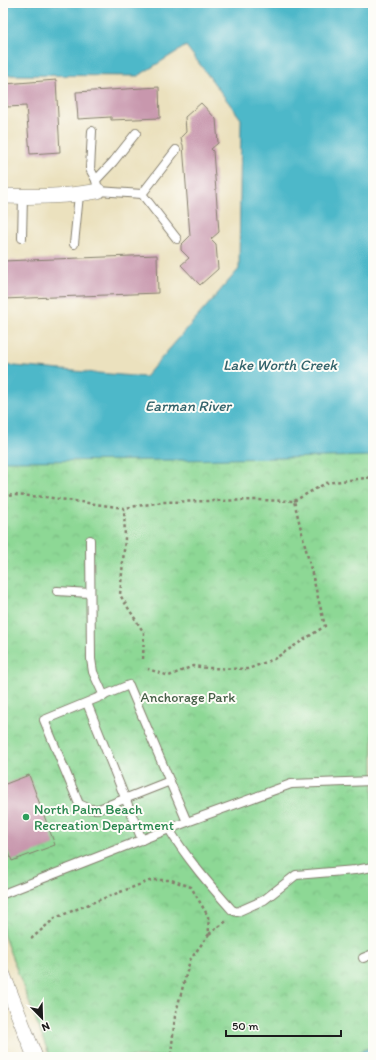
<svg xmlns="http://www.w3.org/2000/svg" width="376" height="1060" font-family="Itim,sans-serif">
<style>
.park{fill:url(#park-crowns);stroke:#547a58}
.water{fill:#4db8c9;stroke:#346a72}
.building{fill:#c897ad}
.lines{fill:none;stroke-linecap:round;stroke-linejoin:round}
.service-casing{stroke:#847e6d;stroke-width:10}
.minor-casing{stroke:#847e6d;stroke-width:16}
.path{stroke:#847e6d;stroke-width:2.5;stroke-dasharray:3 3;stroke-linecap:butt}
.service{stroke:#fff;stroke-width:8}
.minor{stroke:#fff;stroke-width:15}
.leisure-dot{fill:#2e9e5b;stroke:#fdfcf7;stroke-width:1.5}
.labels{text-anchor:middle;dominant-baseline:central;stroke-width:4;stroke-linejoin:round;paint-order:stroke}
.park-label{font-size:14px;fill:#445e46;stroke:#fdfcf7}
.leisure-label{font-size:14px;fill:#27864d;stroke:#fdfcf7;text-anchor:start}
.water-label{font-size:15px;font-style:italic;fill:#32626a;stroke:#fdfcf7}
</style>
<defs>
<pattern id="park-crowns" width="20" height="18" patternUnits="userSpaceOnUse"><rect width="20" height="18" fill="#8dd895"/><path d="M2 6a3 3 0 1 1 6 0M12 15a3 3 0 1 1 6 0" fill="none" stroke="#79b980"/></pattern>
</defs>
<rect width="100%" height="100%" fill="#fdfcf7"/>
<filter id="ink" filterUnits="userSpaceOnUse"><feTurbulence type="fractalNoise" baseFrequency=".025" numOctaves="2"/><feDisplacementMap in="SourceGraphic" scale="8" xChannelSelector="R" yChannelSelector="G"/><feConvolveMatrix kernelMatrix="1 2 1 2 8 2 1 2 1" color-interpolation-filters="sRGB"/></filter>
<filter id="wash" filterUnits="userSpaceOnUse"><feTurbulence type="fractalNoise" baseFrequency=".012" numOctaves="4" result="noise"/><feDisplacementMap in="SourceGraphic" scale="16" xChannelSelector="R" yChannelSelector="G"/><feGaussianBlur stdDeviation="0.9" result="paint"/><feColorMatrix in="noise" values="0 0 0 0 0 0 0 0 0 0 0 0 0 0 0 0 0 1.4 0 .05"/><feComposite in="paint" operator="in"/></filter>
<g filter="url(#wash)">
<rect width="100%" height="100%" fill="#ebe1be"/>
<!-- park -->
<path class="park" d="M373,454V1047L344,1057H50L3,934V460Z"/>
<!-- water -->
<g class="water">
<path d="M3,3H373V456L182,460L3,461V365L145,377L239,269L241,119L186,46L138,76L3,75Z"/>
<path d="M373,1047V1057H344Z"/>
</g>
<g id="blocks">
<!-- building -->
<g class="building">
<path d="M56,80L60,152L30,154L26,106L7,107L5,84Z"/>
<path d="M159,87L160,118L111,120V117L78,119L76,92Z"/>
<path d="M201,103L216,119L218,143L211,149L213,151L219,232L211,239L216,244L218,269L200,285L181,265L189,258L181,250V245L190,236L183,145L182,143L181,137L186,132L185,117Z"/>
<path d="M157,255L158,293L3,299V261Z"/>
<path d="M29,775L55,845L12,861L3,838V785Z"/>
</g>
</g>
</g>
<g filter="url(#ink)">
<use href="#blocks" fill-opacity="0" stroke="#847e6d" stroke-width="1"/>
<g class="lines">
<defs>
<g id="service">
<path d="M92,131L90,169L96,180"/>
<path d="M136,133L113,162L96,180L98,191L142,194L177,239"/>
<path d="M142,194L176,150"/>
<path d="M22,238L23,196"/>
<path d="M74,244L79,195"/>
<path d="M90,540L91,659L93,672L104,696"/>
<path d="M57,591L90,593"/>
<path d="M87,703L142,840"/>
<path d="M187,822L291,784L373,781"/>
<path d="M169,829C187,859 209,884 232,910L237,912L264,900L296,875L355,870L373,867"/>
<path d="M3,894L187,822L129,685L44,720L79,804L90,809H99L170,781"/>
<path d="M363,958L373,954"/>
</g>
<g id="minor">
<path d="M3,196C34,197 67,197 98,191"/>
<path d="M3,975L35,1057"/>
</g>
</defs>
<!-- service casing -->
<use href="#service" class="service-casing"/>
<!-- minor casing -->
<use href="#minor" class="minor-casing"/>
<!-- path -->
<g class="path">
<path d="M3,497L13,495L45,497L124,508"/>
<path d="M294,501L326,483L373,477"/>
<path d="M143,659L144,633L120,595L125,539L124,508L163,502L257,500L294,501L325,626L274,659L248,669L207,668L193,666L169,676L148,669"/>
<path d="M209,934L228,920"/>
<path d="M31,939L55,918L99,900L152,880H171L191,887L208,916L209,934L190,960L175,1016L171,1054L173,1057"/>
</g>
<!-- service -->
<use href="#service" class="service"/>
<!-- minor -->
<use href="#minor" class="minor"/>
</g>
</g>
<!-- markers -->
<circle class="leisure-dot" cx="26" cy="817" r="4"/>
<g class="labels">
<!-- park labels -->
<g class="park-label">
<text x="188" y="697">Anchorage Park</text>
</g>
<!-- leisure labels -->
<g class="leisure-label">
<text x="34" y="809">North Palm Beach<tspan x="34" dy="16">Recreation Department</tspan></text>
</g>
<!-- water labels -->
<g class="water-label">
<text x="280" y="365">Lake Worth Creek</text>
<text x="188" y="406">Earman River</text>
</g>
</g>
<!-- margin -->
<rect width="376" height="1060" fill="none" stroke="#fdfcf7" stroke-width="16"/>
<!-- north arrow -->
<g transform="translate(42 1018) rotate(157)" stroke="#fdfcf7" stroke-width="3" paint-order="stroke">
<path d="M0-3L7 15L0 10L-7 15Z" fill="#1c1c1c"/>
<text y="-6" font-size="11" font-weight="bold" text-anchor="middle" fill="#1c1c1c">N</text>
</g>
<!-- scale -->
<path d="M226 1030v6h115v-6" fill="none" stroke="#1c1c1c" stroke-width="2"/>
<text x="232" y="1030" font-size="12" fill="#1c1c1c" stroke="#fdfcf7" stroke-width="3" paint-order="stroke">50 m</text>
</svg>
